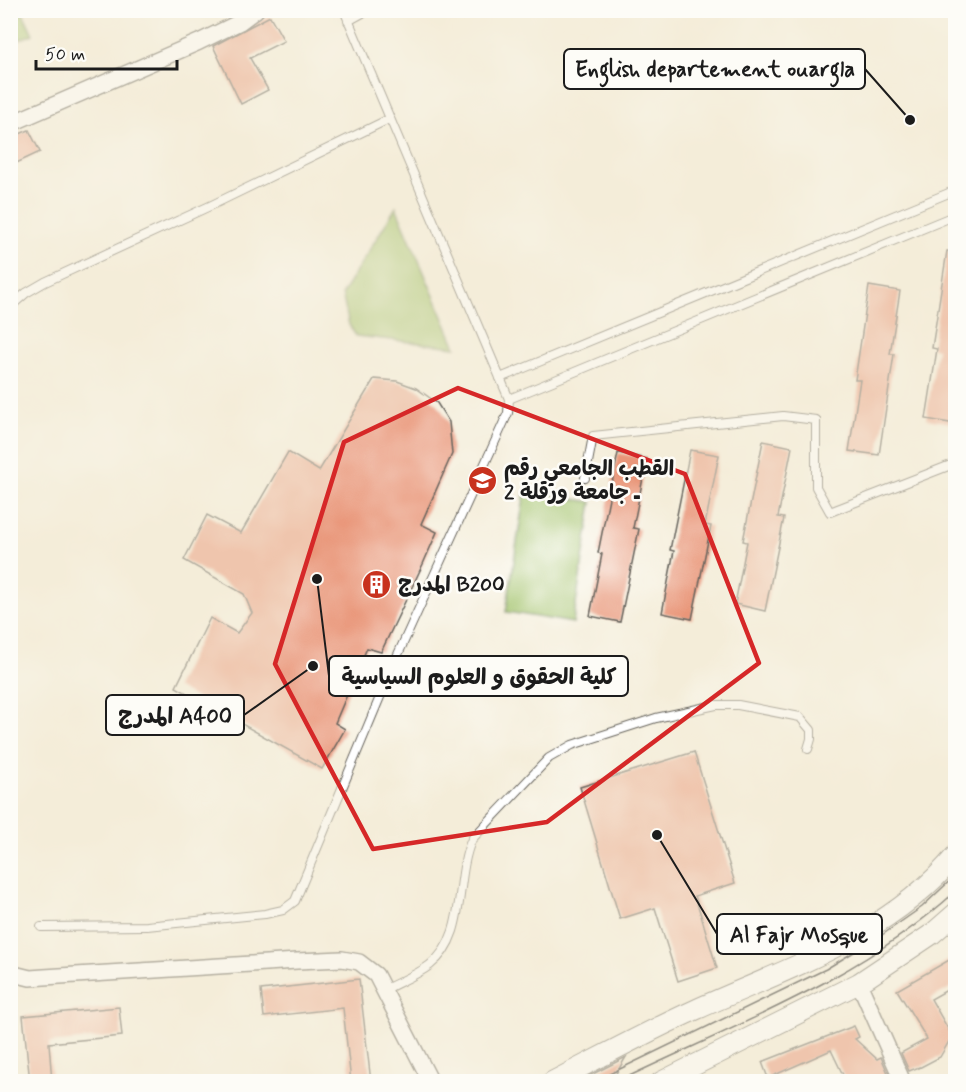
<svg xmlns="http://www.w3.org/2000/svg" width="966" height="1092" font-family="Mynerve,'Playpen Sans Arabic',sans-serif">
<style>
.green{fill:#a2c36c;stroke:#5f7044;stroke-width:1.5}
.building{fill:#e99679}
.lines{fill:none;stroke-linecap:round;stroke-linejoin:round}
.service-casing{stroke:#68655e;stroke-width:10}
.minor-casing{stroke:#68655e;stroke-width:18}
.tertiary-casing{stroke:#68655e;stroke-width:22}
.service{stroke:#fff;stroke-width:8}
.minor{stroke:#fff;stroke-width:15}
.tertiary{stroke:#fff;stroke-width:20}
.tram{stroke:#1c1c1c;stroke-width:1.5}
.marked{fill:none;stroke:#d62828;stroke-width:4.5;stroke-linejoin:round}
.labels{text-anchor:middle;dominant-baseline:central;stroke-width:5;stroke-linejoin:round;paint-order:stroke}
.poi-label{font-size:21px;font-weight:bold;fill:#1c1c1c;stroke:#fdfcf7;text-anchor:start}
.leader{fill:none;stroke:#1c1c1c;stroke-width:2}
.callout-dot{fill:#1c1c1c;stroke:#fdfcf7;stroke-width:2}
.callout{fill:#fdfcf7;stroke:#1c1c1c;stroke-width:2}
.callout-label{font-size:22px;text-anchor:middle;font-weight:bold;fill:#1c1c1c}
</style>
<rect width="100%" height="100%" fill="#fdfcf7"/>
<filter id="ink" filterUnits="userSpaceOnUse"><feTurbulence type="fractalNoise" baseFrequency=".0167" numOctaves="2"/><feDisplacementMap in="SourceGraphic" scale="12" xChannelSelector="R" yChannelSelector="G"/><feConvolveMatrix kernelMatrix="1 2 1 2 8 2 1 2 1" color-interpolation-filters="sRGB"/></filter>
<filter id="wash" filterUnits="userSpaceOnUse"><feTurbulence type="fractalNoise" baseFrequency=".008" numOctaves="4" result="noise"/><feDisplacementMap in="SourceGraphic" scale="24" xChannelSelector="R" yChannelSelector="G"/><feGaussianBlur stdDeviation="1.35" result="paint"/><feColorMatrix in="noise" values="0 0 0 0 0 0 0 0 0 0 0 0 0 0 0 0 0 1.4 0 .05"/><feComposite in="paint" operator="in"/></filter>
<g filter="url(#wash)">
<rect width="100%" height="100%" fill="#f4edd9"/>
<!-- green -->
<g class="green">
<path d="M11,10L22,11L33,34L11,43Z"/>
<path d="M396,207L456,347L356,336L349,325L342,294Z"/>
<path d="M525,491L592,502L573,623L506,612Z"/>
</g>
<g id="blocks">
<!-- building -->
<g class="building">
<path d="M270,16L284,41L250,58L268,90L241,104L213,46Z"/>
<path d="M29,130L40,152L10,166V138Z"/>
<path d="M947,251H956V424L926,419L937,349L932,348Z"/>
<path d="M869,286L900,291L890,354H894L879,455L849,451L860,380H855Z"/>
<path d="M374,379L397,381L416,388L437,403L449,422L452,454L421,524L437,532L423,564L381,652L367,648L335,723L345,729L322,769L176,687L210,618L237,633L252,613L244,594L184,560L207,515L241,533L288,452L319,471Z"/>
<path d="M763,441L792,447L778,517L784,518L765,611L735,604L747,542L743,541Z"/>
<path d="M690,450L719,455L705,525L711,526L692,619L662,613L674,551L670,550Z"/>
<path d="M618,453L647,458L633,528L639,529L620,622L590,616L602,554L598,553Z"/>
<path d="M694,752L735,883L695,896L717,968L678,981L655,908L620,919L580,787Z"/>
<path d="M956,956V985L931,999L952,1036L940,1057L919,1068V1067L909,1071L901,1053L927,1039L897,990Z"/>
<path d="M359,979L371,1082H351L343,1008L264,1017L261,990Z"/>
<path d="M119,1007L122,1036L49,1043L52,1082H30L23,1016Z"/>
<path d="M854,1026L859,1037L855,1039L877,1059L881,1057L891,1080L855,1082L844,1077L831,1050L768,1078L762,1062Z"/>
<path d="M626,1057L611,1082H595L589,1076Z"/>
</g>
</g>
</g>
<g filter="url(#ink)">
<use href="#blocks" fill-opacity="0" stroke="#68655e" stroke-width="1.5"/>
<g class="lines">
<defs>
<g id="service">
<path d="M348,21L368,10"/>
<path d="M10,307L26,293L45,282L212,205L389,119"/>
<path d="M500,378L956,190"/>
<path d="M509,399L956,215"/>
<path d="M585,478L593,436L783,416L816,420V487L830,512L956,463"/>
<path d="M41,927L147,926L265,914L283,910L295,901L395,661L508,413L509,399L344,10"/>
<path d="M384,990C399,982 417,975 430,965C468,936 454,879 472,839L549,758L572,745L656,718L716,705H738L800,717L811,730V739L808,749"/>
</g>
<g id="minor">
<path d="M10,124L199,42L240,22L256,10"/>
<path d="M10,973L30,978L44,977L297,961L342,959L359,962L376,975L431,1082"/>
<path d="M859,983L903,1082"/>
</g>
<g id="tertiary">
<path d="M552,1082C599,1058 646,1032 695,1010C786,969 890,935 956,855"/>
<path d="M661,1082L859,983L932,934L956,913"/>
</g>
</defs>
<!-- service casing -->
<use href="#service" class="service-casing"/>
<!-- minor casing -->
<use href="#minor" class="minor-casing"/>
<!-- tertiary casing -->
<use href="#tertiary" class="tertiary-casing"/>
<!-- service -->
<use href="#service" class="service"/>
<!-- minor -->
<use href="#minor" class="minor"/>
<!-- tertiary -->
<use href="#tertiary" class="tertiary"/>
<!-- tram -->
<g class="tram">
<path d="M593,1082L826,969L882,935L922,907L956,875"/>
<path d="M617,1082C732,1026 861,979 956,891"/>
</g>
</g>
</g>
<!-- marked area -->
<path d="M0 0H966V1092H0ZM458,388L685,474L759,663L547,822L373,849L275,664L344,442Z" fill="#f4edd9" fill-opacity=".55" fill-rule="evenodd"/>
<path class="marked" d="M458,388L685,474L759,663L547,822L373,849L275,664L344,442Z"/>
<!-- icons -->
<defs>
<symbol id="university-disc" viewBox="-11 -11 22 22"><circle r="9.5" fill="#c8321e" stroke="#fdfcf7"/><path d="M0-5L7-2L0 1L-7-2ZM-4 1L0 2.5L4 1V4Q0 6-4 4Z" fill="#fff"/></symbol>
<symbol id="building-disc" viewBox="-11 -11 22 22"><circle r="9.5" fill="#c8321e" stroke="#fdfcf7"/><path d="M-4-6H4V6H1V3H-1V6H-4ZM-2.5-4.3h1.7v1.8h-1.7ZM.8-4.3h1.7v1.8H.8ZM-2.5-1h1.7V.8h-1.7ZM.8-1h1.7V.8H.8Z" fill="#fff"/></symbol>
</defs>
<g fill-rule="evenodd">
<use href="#university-disc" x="466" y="464" width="33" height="33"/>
<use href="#building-disc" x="360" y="568" width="33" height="33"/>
</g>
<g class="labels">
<!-- poi labels -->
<g class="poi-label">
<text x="504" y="469">القطب الجامعي رقم<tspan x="504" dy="24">2 ـ جامعة ورقلة</tspan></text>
<text x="398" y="585">المدرج B200</text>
</g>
</g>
<!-- callouts -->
<path class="leader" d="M910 120L865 69M317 579L329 676M313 666L244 715M657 835L717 934"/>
<g class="callout-dot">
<circle cx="910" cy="120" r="6"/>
<circle cx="317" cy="579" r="6"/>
<circle cx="313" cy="666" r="6"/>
<circle cx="657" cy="835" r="6"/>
</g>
<g class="callout">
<rect x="564" y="49" width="301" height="40" rx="6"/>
<rect x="329" y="656" width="299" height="40" rx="6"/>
<rect x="106" y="695" width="138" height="40" rx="6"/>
<rect x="717" y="914" width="165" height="40" rx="6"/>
</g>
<g class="callout-label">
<text x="715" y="76">English departement ouargla</text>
<text x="479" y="684">كلية الحقوق و العلوم السياسية</text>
<text x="175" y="723">المدرج A400</text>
<text x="799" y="942">Al Fajr Mosque</text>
</g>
<!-- margin -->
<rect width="966" height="1092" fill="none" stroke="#fdfcf7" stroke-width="36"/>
<!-- scale -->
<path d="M36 60v9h141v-9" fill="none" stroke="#1c1c1c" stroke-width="3"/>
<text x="45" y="60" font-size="18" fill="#1c1c1c" stroke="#fdfcf7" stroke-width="4.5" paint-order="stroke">50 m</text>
</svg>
